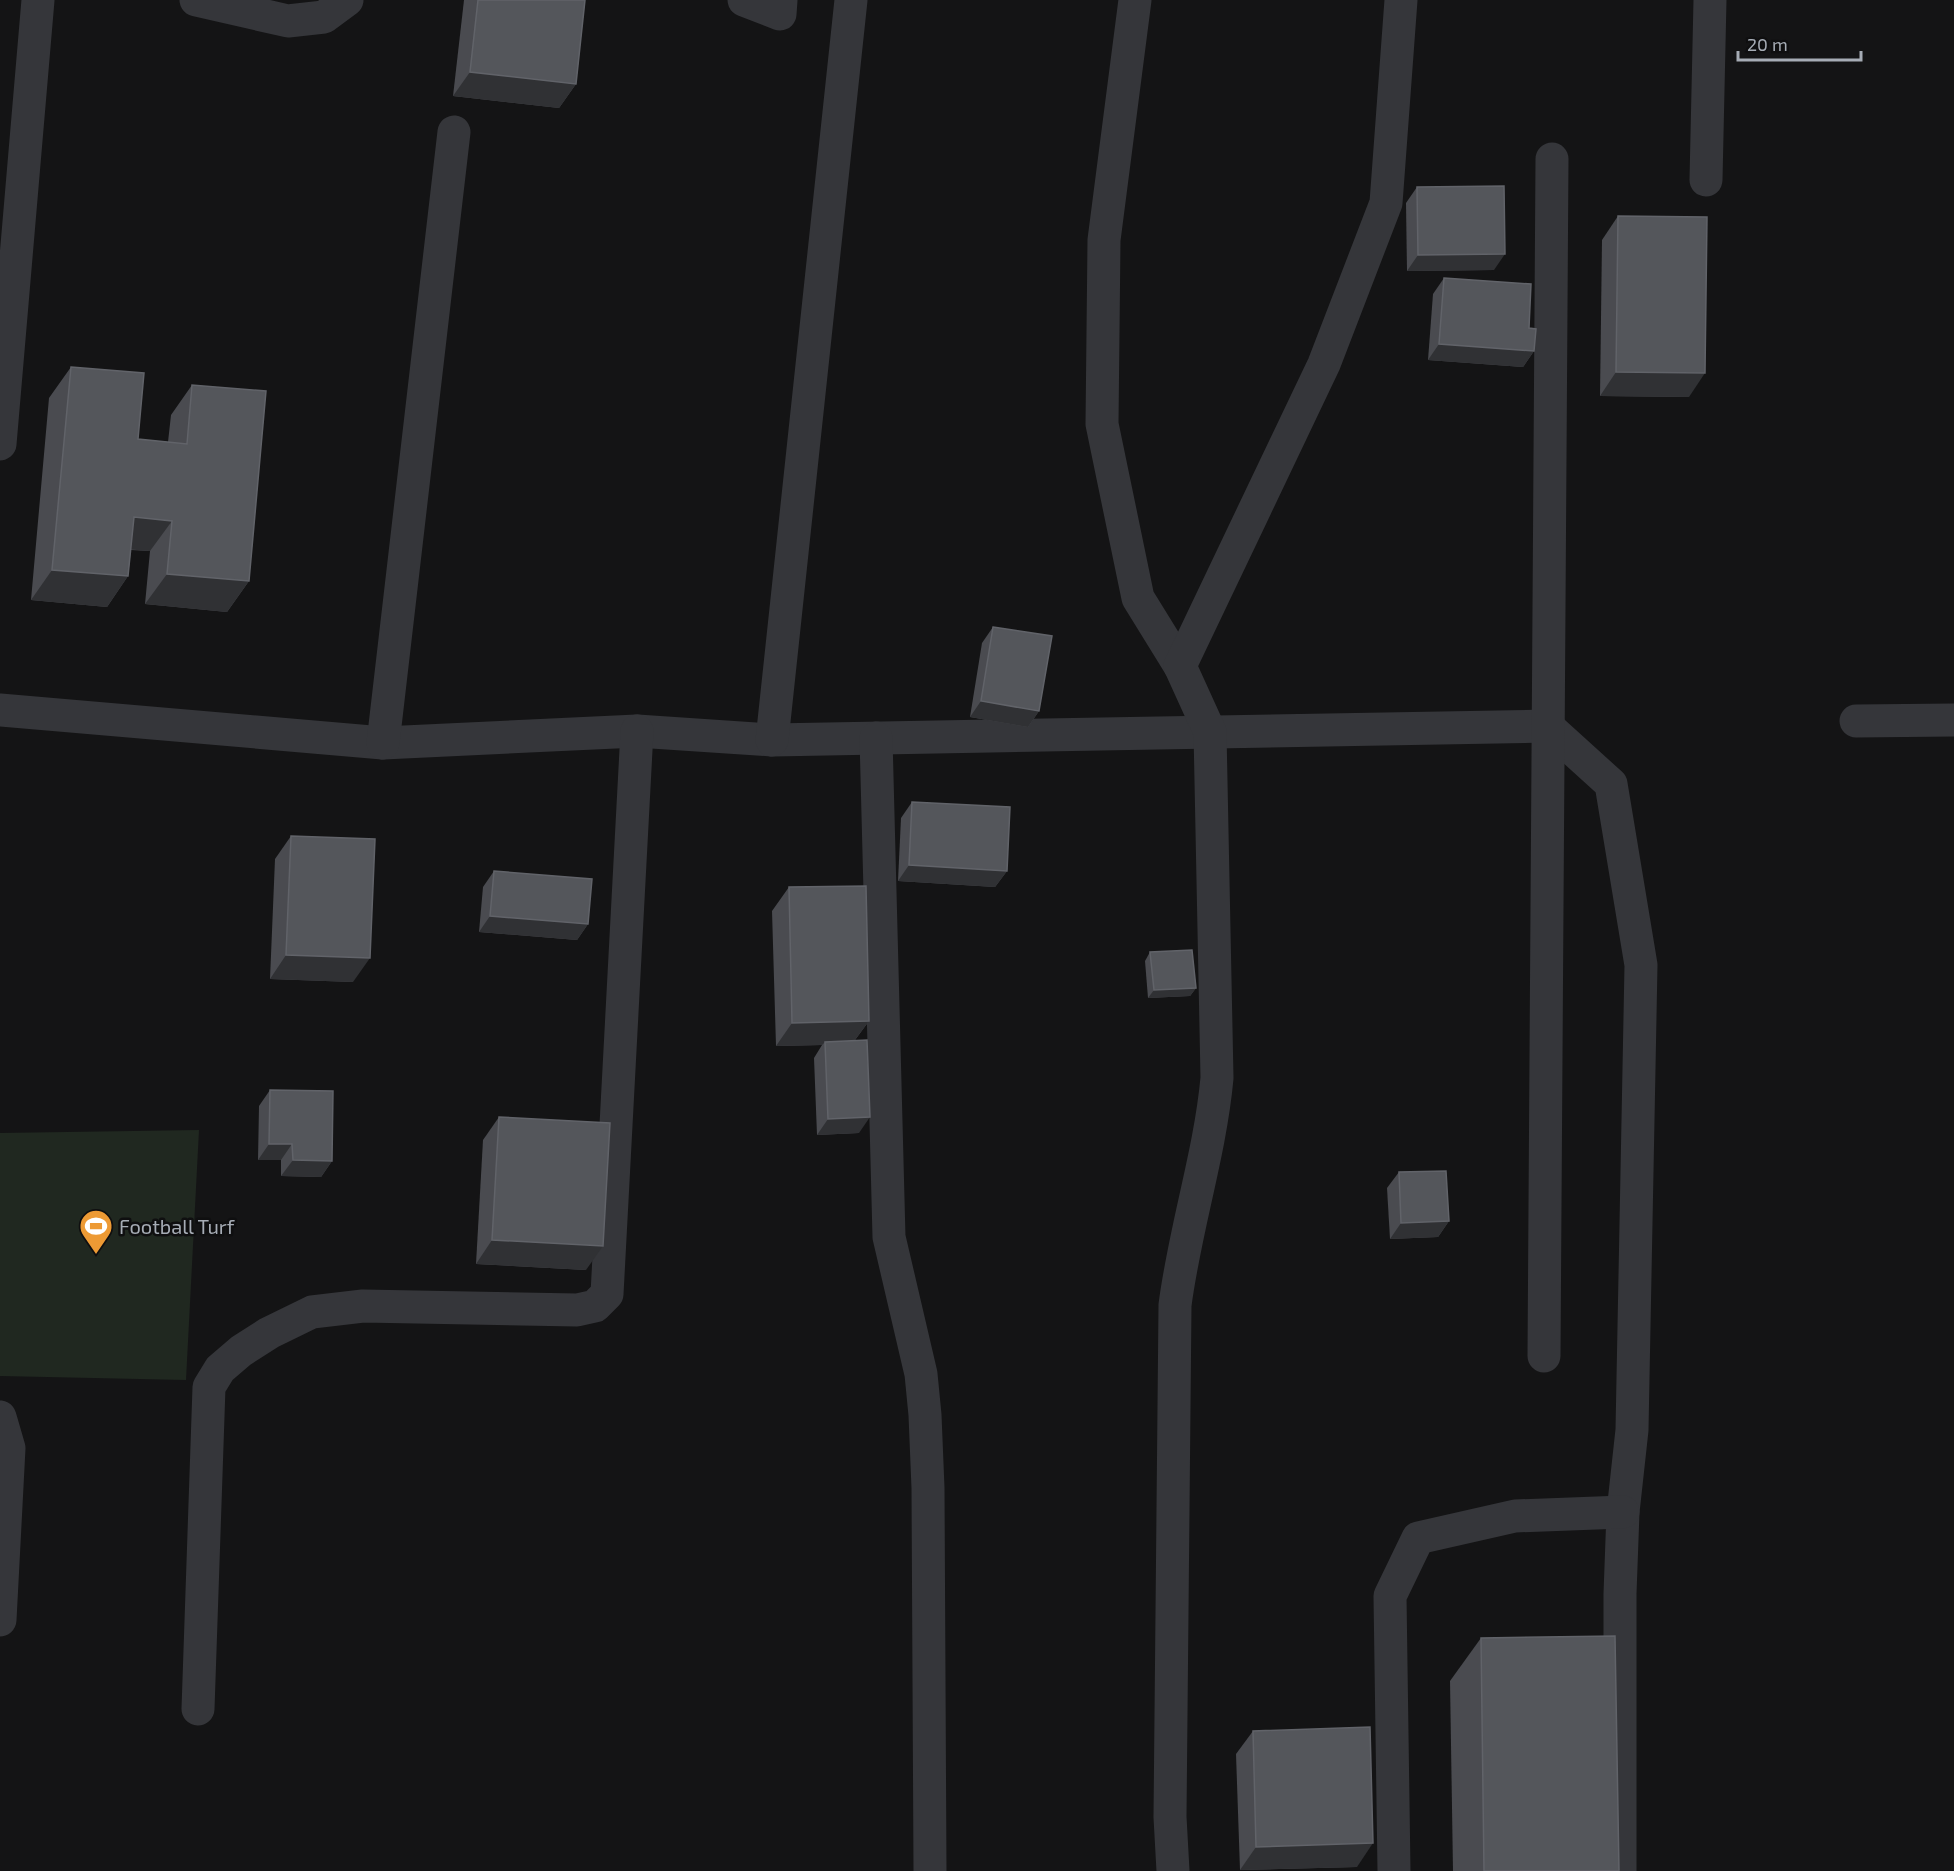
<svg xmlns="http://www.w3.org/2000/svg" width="1954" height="1871" font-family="'Exo 2',sans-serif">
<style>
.grass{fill:#202820}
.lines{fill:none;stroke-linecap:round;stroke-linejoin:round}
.minor{stroke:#35363a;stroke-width:33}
.wall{fill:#4a4b50}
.shaded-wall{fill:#303134}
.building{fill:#54565b;stroke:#616369;stroke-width:1.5}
.labels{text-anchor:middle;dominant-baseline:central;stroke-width:5;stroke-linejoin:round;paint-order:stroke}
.poi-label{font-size:20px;fill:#a6acb5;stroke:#0f0f10;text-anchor:start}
</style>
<rect width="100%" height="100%" fill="#141415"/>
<!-- grass -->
<path class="grass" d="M199,1130L186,1380L0,1376V1133Z"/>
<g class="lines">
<!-- minor -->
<g class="minor">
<path d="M196,0L288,21L324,17L347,0"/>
<path d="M744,0L780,14L781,0"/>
<path d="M1135,0L1104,240L1102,424L1138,598L1180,666"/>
<path d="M1706,180L1710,0"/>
<path d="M0,444L38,0"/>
<path d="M0,710L383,743L637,731L772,740L1547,726L1611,784L1641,965L1632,1430L1623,1512L1620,1594V1871"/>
<path d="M1856,721L1954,720"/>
<path d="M876,738L889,1237L921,1374L925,1415L928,1488L930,1871"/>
<path d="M772,740L851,0"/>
<path d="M383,743L454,132"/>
<path d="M1544,1356L1552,159"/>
<path d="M0,1417L9,1448L0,1620"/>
<path d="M198,1709L209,1387L220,1369L241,1351L269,1333L312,1312L363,1306L577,1310L595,1306L607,1294L637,731"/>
<path d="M1173,1871L1170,1817L1175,1305C1185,1228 1210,1154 1217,1078L1210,732L1180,666L1324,364L1386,203L1401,0"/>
<path d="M1394,1871L1390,1596L1418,1538L1515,1516L1623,1512"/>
</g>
</g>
<!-- wall -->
<g class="wall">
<path d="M464,0H585L576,84L559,108L453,96Z"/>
<path d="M1417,187L1494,270L1407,271L1406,203Z"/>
<path d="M1618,216L1689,397L1600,396L1602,240Z"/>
<path d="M1444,278L1529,328L1534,351L1523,367L1428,360L1433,294Z"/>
<path d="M71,367L138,439L168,442L171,415L192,385L249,581L227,612L145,604L150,551L131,550L128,576L107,607L31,600L49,398Z"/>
<path d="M993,627L1039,711L1028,727L970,717L982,643Z"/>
<path d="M912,802L1007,871L995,887L898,881L901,818Z"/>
<path d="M291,836L353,982L270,979L275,859Z"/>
<path d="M494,871L588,924L577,940L479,932L483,887Z"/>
<path d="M789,887L869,1021L855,1040L859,1133L817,1135L814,1058L822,1045L776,1046L772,911Z"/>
<path d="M1150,952L1196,988L1190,996L1148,998L1145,961Z"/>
<path d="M270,1090L332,1161L321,1177L281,1176V1160H258L259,1106Z"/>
<path d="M499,1117L586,1270L476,1264L483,1140Z"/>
<path d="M1399,1172L1449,1221L1438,1237L1390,1239L1387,1188Z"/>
<path d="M1481,1638L1619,1871H1453L1450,1681Z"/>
<path d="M1253,1731L1357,1867L1240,1870L1236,1754Z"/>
</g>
<!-- shaded-wall -->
<g class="shaded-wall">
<path d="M470,72L576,84L559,108L453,96Z"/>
<path d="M1505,254L1494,270L1407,271L1418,255Z"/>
<path d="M1439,344L1534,351L1523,367L1428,360Z"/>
<path d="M1616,372L1705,373L1689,397L1600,396Z"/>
<path d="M134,517L172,521L150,551L112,548Z"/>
<path d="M52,570L128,576L107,607L31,600Z"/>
<path d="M167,574L249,581L227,612L145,604Z"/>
<path d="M981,701L1039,711L1028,727L970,717Z"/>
<path d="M909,865L1007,871L995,887L898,881Z"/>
<path d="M490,916L588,924L577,940L479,932Z"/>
<path d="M286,955L370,958L353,982L270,979Z"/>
<path d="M1196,988L1190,996L1148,998L1154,990Z"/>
<path d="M869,1021L852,1044L825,1042L822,1045L776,1046L792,1023Z"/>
<path d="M870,1117L859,1133L817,1135L828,1119Z"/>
<path d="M269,1144H292L281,1160H258Z"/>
<path d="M293,1160L332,1161L321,1177L281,1176Z"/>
<path d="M1449,1221L1438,1237L1390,1239L1401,1223Z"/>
<path d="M492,1240L603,1246L586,1270L476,1264Z"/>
<path d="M1373,1843L1357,1867L1240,1870L1256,1847Z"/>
</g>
<!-- building -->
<g class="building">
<path d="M478,0H585L576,84L470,72Z"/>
<path d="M1504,186L1505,254L1418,255L1417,187Z"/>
<path d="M1618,216L1707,217L1705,373L1616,372Z"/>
<path d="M1444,278L1531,284L1529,328L1536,329L1534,351L1439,344Z"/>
<path d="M71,367L144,373L138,439L187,444L192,385L266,391L249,581L167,574L172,521L134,517L128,576L52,570Z"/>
<path d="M993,627L1052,636L1039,711L981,701Z"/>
<path d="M912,802L1010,807L1007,871L909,865Z"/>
<path d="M291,836L375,839L370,958L286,955Z"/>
<path d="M494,871L592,879L588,924L490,916Z"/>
<path d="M866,886L869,1021L792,1023L789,887Z"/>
<path d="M1192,950L1196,988L1154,990L1150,952Z"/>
<path d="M867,1040L870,1117L828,1119L825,1042Z"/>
<path d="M270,1090L333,1091L332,1161L293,1160L292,1144H269Z"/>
<path d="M499,1117L610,1123L603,1246L492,1240Z"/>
<path d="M1446,1171L1449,1221L1401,1223L1399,1172Z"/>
<path d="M1615,1636L1619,1871H1484L1481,1638Z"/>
<path d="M1370,1727L1373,1843L1256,1847L1253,1731Z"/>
</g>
<!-- icons -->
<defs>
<symbol id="stadium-pin" viewBox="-11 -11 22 30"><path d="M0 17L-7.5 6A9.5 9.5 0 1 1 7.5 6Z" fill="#ed9a34" stroke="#0f0f10"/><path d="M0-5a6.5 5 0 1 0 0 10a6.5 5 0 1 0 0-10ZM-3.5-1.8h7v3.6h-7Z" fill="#fff"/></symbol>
</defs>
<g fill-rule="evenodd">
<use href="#stadium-pin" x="77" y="1207" width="38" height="52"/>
</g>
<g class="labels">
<!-- poi labels -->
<g class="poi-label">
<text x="119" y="1226">Football Turf</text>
</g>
</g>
<!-- scale -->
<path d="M1738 51v9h123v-9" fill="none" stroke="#a6acb5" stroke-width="3"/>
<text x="1747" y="51" font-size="18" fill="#a6acb5" stroke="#0f0f10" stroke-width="4.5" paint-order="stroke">20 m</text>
</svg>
